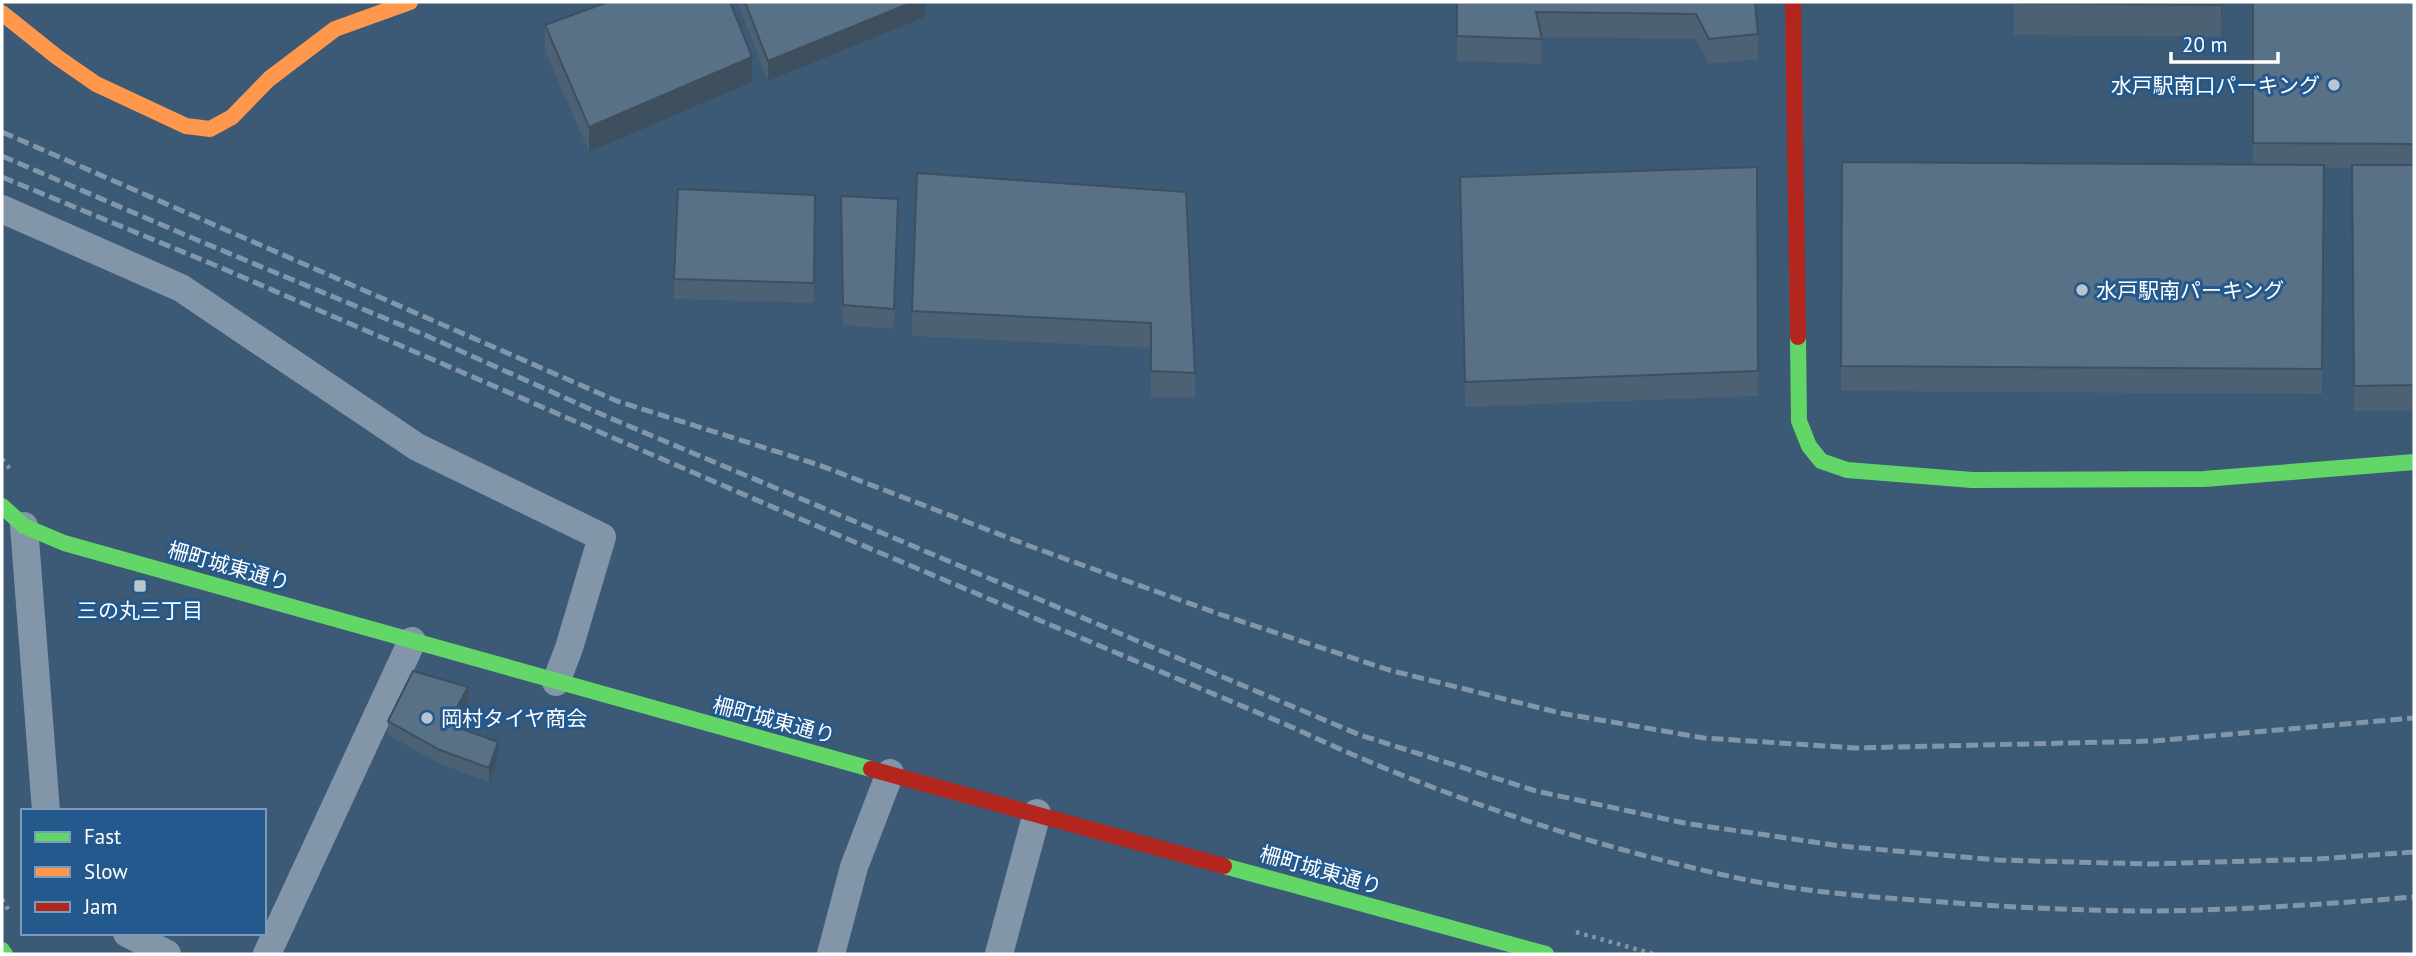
<svg xmlns="http://www.w3.org/2000/svg" width="2416" height="956" font-family="'PT Sans','Noto Sans JP',sans-serif">
<style>
.lines{fill:none;stroke-linecap:round;stroke-linejoin:round}
.path{stroke:#8396a9;stroke-width:4.5;stroke-dasharray:3.5 5;stroke-linecap:butt}
.street{stroke:#8396a9;stroke-width:28}
.fast{stroke:#63d668;stroke-width:16}
.slow{stroke:#ff974d;stroke-width:16}
.jam{stroke:#b3261e;stroke-width:16}
.rail{stroke:#8395a8;stroke-width:5;stroke-dasharray:12 5;stroke-linecap:butt}
.wall{fill:#4d6174}
.shaded-wall{fill:#3e4f5e}
.building{fill:#597187;stroke:#3e4f5e;stroke-width:2}
.poi-dot{fill:#bbc5cf;stroke:#24598d;stroke-width:2.5}
.labels{text-anchor:middle;dominant-baseline:central;stroke-width:6;stroke-linejoin:round;paint-order:stroke}
.poi-label{font-size:21px;fill:#fff;stroke:#24598d;text-anchor:start}
.street-label{font-size:21px;fill:#fff;stroke:#24598d}
</style>
<rect width="100%" height="100%" fill="#3c5975"/>
<g class="lines">
<!-- path -->
<g class="path">
<path d="M2,459L10,469"/>
<path d="M2,899L10,913"/>
<path d="M1576,932L1653,954"/>
</g>
<!-- street -->
<g class="street">
<path d="M2,209L181,288L417,447L602,537L569,648L556,682"/>
<path d="M24,526L46,811"/>
<path d="M127,933L167,954"/>
<path d="M267,954L412,641"/>
<path d="M831,954L854,867L890,773"/>
<path d="M999,954L1037,813"/>
</g>
<!-- fast -->
<g class="fast">
<path d="M1798,337L1799,421L1809,446L1821,461L1847,470L1972,480L2204,479L2414,462"/>
<path d="M2,506L24,526L64,543L871,769"/>
<path d="M1224,866L1546,954"/>
<path d="M2,950L5,954"/>
</g>
<!-- slow -->
<path class="slow" d="M2,13L57,57L96,84L186,126L210,129L232,117L269,79L335,29L410,2"/>
<!-- jam -->
<g class="jam">
<path d="M1793,2L1798,337"/>
<path d="M871,769L1224,866"/>
</g>
<!-- rail -->
<g class="rail">
<path d="M2,132L617,401L819,465L1035,548L1219,614L1389,670L1560,713L1704,738L1856,748L2153,741L2414,718"/>
<path d="M2,156L190,237L425,335L610,418L1360,735L1536,791L1684,823L1841,846L1997,860L2150,864L2317,859L2414,852"/>
<path d="M2,177L217,266L798,518L1294,728C1438,796 1591,847 1747,880C1807,892 1869,897 1930,901C2005,907 2080,911 2155,911C2241,910 2328,904 2414,897"/>
</g>
</g>
<!-- wall -->
<g class="wall">
<path d="M737,2H925V17L768,81Z"/>
<path d="M1457,2H1755L1758,34V59L1709,64L1696,39L1541,37L1542,64L1457,61Z"/>
<path d="M2014,2H2222L2221,37L2014,35Z"/>
<path d="M2253,2H2414V411H2354L2352,168H2324L2322,394L1841,391L1842,162L2253,164Z"/>
<path d="M545,25L752,82L589,152L545,51Z"/>
<path d="M1757,167L1758,396L1465,407L1460,177Z"/>
<path d="M1186,192L1195,373V398L1151,397V348L912,336V311Z"/>
<path d="M815,195L814,303L674,299V279Z"/>
<path d="M841,216L898,219L894,329L843,325Z"/>
<path d="M468,701L454,726L498,756L489,782L440,764L388,735V721Z"/>
</g>
<!-- shaded-wall -->
<g class="shaded-wall">
<path d="M913,2H925V17L768,81V61Z"/>
<path d="M2221,2H2222L2221,37Z"/>
<path d="M752,57V82L589,152V127Z"/>
<path d="M468,687V701L448,738V724Z"/>
<path d="M498,742V756L489,782V768Z"/>
</g>
<!-- building -->
<g class="building">
<path d="M608,2H730L752,57L589,127L545,25Z"/>
<path d="M745,2H913L768,61Z"/>
<path d="M1457,2H1755L1758,34L1709,39L1696,14L1536,12L1542,39L1457,36Z"/>
<path d="M2014,2H2221V5L2014,3Z"/>
<path d="M2253,2H2414V144L2253,143Z"/>
<path d="M1842,162L2324,165L2322,369L1841,366Z"/>
<path d="M2352,165H2414V385L2354,386Z"/>
<path d="M1757,167L1758,371L1465,382L1460,177Z"/>
<path d="M917,173L1186,192L1195,373L1151,371V323L912,311Z"/>
<path d="M678,189L815,195L814,283L674,279Z"/>
<path d="M841,196L898,199L894,309L843,305Z"/>
<path d="M413,671L468,687L448,724L498,742L489,768L440,750L388,721Z"/>
</g>
<!-- markers -->
<g class="poi-dot">
<circle cx="2334" cy="85" r="7"/>
<circle cx="2082" cy="290" r="7"/>
<rect x="133" y="579" width="14" height="14" rx="3.5"/>
<circle cx="427" cy="718" r="7"/>
</g>
<g class="labels">
<!-- poi labels -->
<g class="poi-label">
<text x="2320" y="85" text-anchor="end">水戸駅南口パーキング</text>
<text x="2096" y="290">水戸駅南パーキング</text>
<text x="140" y="610" text-anchor="middle">三の丸三丁目</text>
<text x="441" y="718">岡村タイヤ商会</text>
</g>
<!-- street labels -->
<g class="street-label">
<text transform="translate(229 566) rotate(16)">柵町城東通り</text>
<text transform="translate(774 720) rotate(15)">柵町城東通り</text>
<text transform="translate(1321 870) rotate(16)">柵町城東通り</text>
</g>
</g>
<!-- border -->
<rect width="2416" height="956" fill="none" stroke="#ffffff" stroke-width="7"/>
<!-- legend -->
<rect x="21" y="809" width="245" height="126" fill="#24598d" stroke="#7c9bbb" stroke-width="2"/>
<rect x="35" y="832" width="35" height="10" fill="#63d668" stroke="#7c9bbb" stroke-width="2"/>
<text x="84" y="844" font-size="21" fill="#ffffff">Fast</text>
<rect x="35" y="867" width="35" height="10" fill="#ff974d" stroke="#7c9bbb" stroke-width="2"/>
<text x="84" y="879" font-size="21" fill="#ffffff">Slow</text>
<rect x="35" y="902" width="35" height="10" fill="#b3261e" stroke="#7c9bbb" stroke-width="2"/>
<text x="84" y="914" font-size="21" fill="#ffffff">Jam</text>
<!-- scale -->
<path d="M2171 52v10h107v-10" fill="none" stroke="#ffffff" stroke-width="3.5"/>
<text x="2182" y="52" font-size="21" fill="#ffffff" stroke="#24598d" stroke-width="5" paint-order="stroke">20 m</text>
</svg>
